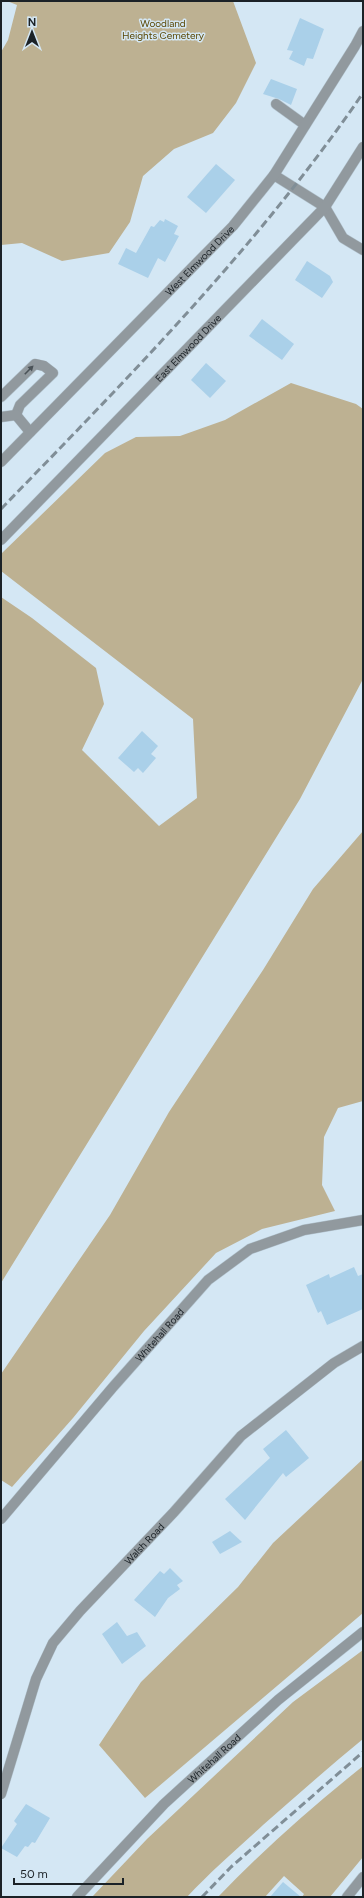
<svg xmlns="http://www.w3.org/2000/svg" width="364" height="1898" font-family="Figtree,sans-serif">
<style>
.green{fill:#bdb192}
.building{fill:#aad0e9}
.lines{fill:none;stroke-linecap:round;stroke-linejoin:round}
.minor-casing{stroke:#b3c4cf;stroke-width:11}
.minor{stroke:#91999e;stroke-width:10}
.rail{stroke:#808e97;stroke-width:3;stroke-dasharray:8 4;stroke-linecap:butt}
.oneway{fill:#4a5257}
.labels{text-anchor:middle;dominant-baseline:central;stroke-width:3;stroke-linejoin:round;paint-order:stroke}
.park-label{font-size:10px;fill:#594500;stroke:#d4e7f4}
.street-label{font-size:10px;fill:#1b2227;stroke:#d4e7f4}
</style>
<rect width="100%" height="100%" fill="#d4e7f4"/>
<!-- green -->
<g class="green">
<path d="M7,1H233L256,63L236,103L213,133L174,149L143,176L130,222L109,253L62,261L22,243L1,245V52L8,40L17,5Z"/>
<path d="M291,383L356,404L363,409V679L300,799L1,1283V597L32,618L96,668L104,704L82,750L159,826L197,798L193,719L1,571V554L105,453L136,437L180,436L225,420Z"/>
<path d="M363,831V1101L338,1108L324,1137L322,1185L335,1211L262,1229L216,1253L144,1331L73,1418L12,1487L1,1480V1374L110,1215L169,1112L263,970L313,889Z"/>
<path d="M363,1459V1613L145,1798L99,1745L141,1682L238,1587L273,1543Z"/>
<path d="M363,1650V1739C329,1767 296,1796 263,1825C237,1849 211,1871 187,1897H92L147,1839L293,1702Z"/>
<path d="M363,1766V1857L330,1897H302L304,1894L284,1876L265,1897H218C263,1850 312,1807 363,1766Z"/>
</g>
<!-- building -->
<g class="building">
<path d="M300,18L324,29L313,59L307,58L304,66L289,59L293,51L287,50Z"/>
<path d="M271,79L297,89L291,105L279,99L263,94Z"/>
<path d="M216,164L235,180L206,213L187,197Z"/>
<path d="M165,219L178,226L174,234L179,236L165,262L158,258L148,278L118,264L126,248L136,253L151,226L154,227L160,220L164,222Z"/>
<path d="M307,261L330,276L333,282L322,298L295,280Z"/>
<path d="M262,319L294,344L282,360L249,336Z"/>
<path d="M206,363L226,381L210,398L191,380Z"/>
<path d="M142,731L158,746L151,754L156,758L143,773L138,768L134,772L118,758Z"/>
<path d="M354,1267L358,1276L363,1274V1309L327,1325L321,1311L318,1313L306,1285L329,1274L330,1278Z"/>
<path d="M286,1430L309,1458L286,1477L283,1473L245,1520L225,1499L270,1458L263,1449Z"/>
<path d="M230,1531L242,1542L220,1554L212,1542Z"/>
<path d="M170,1568L183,1581L177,1585L180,1589L168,1598L155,1617L134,1600L160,1571L164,1574Z"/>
<path d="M117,1622L127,1636L137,1632L146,1646L122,1664L102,1634Z"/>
<path d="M26,1804L50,1818L35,1843L32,1842L28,1847L25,1846L17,1857L1,1848L17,1824L14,1821Z"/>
<path d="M283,1882L301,1897H270Z"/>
</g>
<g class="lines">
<defs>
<g id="minor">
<path d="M276,104L305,125"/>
<path d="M274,175L325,207L343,238L363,250"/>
<path d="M1,397L35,364L44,366L53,373L20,405L16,415"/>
<path d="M16,415L30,432"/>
<path d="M1,417L16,415"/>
<path id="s1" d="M1,462L233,226L274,175L355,46L363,31"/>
<path id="s2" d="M1,540L325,207L363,147"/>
<path id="s3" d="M1,1519L113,1387L208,1280L250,1249L304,1230L363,1220"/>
<path id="s4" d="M1,1794L36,1679L53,1643L80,1611L174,1512L241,1436L334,1363L363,1346"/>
<path id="s5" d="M77,1897L164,1804L278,1700L363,1632"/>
<path d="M347,1897L363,1877"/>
</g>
</defs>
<!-- minor casing -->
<use href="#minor" class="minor-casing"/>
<!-- minor -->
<use href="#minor" class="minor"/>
<!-- rail -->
<g class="rail">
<path d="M1,509C129,377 259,245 363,93"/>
<path d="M202,1897L231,1867L363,1752"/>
</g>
</g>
<!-- one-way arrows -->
<defs><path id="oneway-solid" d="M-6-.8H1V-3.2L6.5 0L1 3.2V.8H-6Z"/></defs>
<use class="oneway" href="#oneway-solid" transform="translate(29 370) rotate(-45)"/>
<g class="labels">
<!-- park labels -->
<g class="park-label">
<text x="163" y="23">Woodland<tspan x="163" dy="12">Heights Cemetery</tspan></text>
</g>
<!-- street labels -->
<g class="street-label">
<text stroke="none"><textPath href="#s1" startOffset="283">West Elmwood Drive</textPath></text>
<text stroke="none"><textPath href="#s2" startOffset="268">East Elmwood Drive</textPath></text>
<text stroke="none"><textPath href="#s3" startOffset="243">Whitehall Road</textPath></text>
<text stroke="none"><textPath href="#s4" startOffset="295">Walsh Road</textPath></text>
<text stroke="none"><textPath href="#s5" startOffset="195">Whitehall Road</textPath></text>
</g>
</g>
<!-- border -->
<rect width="364" height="1898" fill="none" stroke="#1b2227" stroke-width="4"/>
<!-- north arrow -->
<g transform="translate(32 32)" stroke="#d4e7f4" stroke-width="3" paint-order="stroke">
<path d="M0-3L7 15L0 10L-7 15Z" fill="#1b2227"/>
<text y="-6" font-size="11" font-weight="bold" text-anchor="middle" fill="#1b2227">N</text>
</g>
<!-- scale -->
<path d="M14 1878v6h109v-6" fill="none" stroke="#1b2227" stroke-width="2"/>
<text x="20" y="1878" font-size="12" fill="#1b2227" stroke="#d4e7f4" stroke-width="3" paint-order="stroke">50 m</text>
</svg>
